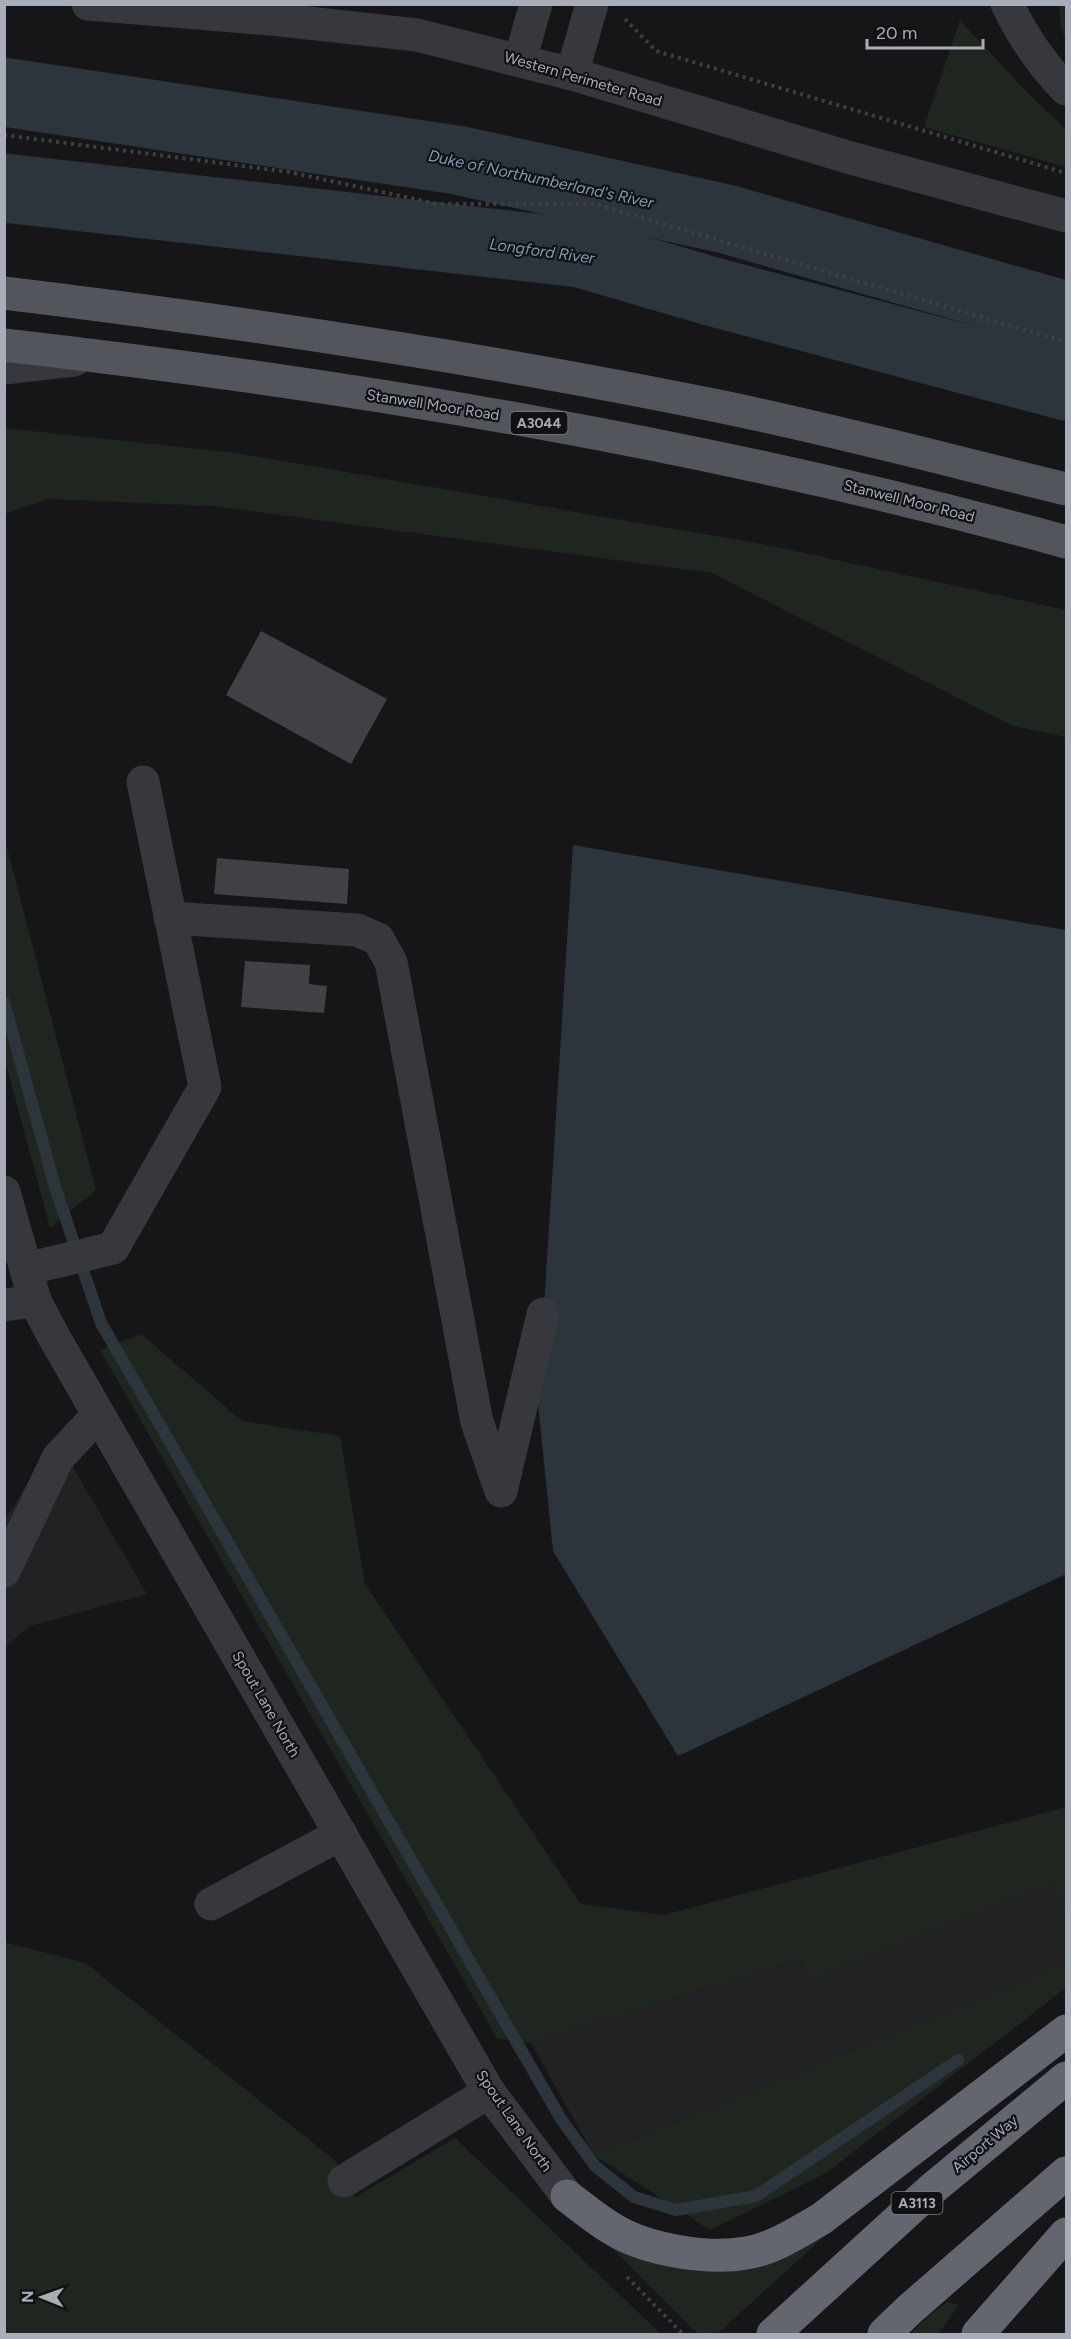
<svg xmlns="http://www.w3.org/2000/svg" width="1071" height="2339" font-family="Figtree,sans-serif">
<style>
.built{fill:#222225}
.green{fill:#1e261f}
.water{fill:#2c353c}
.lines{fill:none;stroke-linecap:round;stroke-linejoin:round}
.stream{stroke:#2c353c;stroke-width:12}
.river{stroke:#2c353c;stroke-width:69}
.building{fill:#404145}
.path{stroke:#3d3f44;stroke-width:4;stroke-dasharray:3 4.5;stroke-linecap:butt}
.minor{stroke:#37383d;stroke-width:33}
.major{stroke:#53555c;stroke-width:33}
.highway{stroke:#63666e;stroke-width:33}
.labels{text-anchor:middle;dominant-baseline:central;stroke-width:4.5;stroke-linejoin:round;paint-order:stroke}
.shield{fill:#111113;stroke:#7b7e86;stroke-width:1.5}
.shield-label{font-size:14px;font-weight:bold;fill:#a8adb8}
.street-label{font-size:15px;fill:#a8adb8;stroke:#111113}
.water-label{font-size:16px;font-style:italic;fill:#7f9bb3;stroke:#111113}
</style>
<rect width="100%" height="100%" fill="#161618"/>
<!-- built -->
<g class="built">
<path d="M56,1438L147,1594L30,1626L5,1647L4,1521Z"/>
<path d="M1052,1881L1066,1916V1963L594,2155L531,2043L800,1960L809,1980Z"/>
</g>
<!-- green -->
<g class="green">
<path d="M1059,5H1066V42L1061,27Z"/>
<path d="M960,20L1021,86L1066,130V167L924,127Z"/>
<path d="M4,428L236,453L772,546L1066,610V737L1013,726L712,573L214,506L47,499L5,514Z"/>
<path d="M4,836L96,1190L50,1228L5,1060Z"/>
<path d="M141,1334L242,1421L340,1436L365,1584L581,1904L664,1915L1066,1807V1916L1052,1882L809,1980L800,1960L531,2043L497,2038L100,1350Z"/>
<path d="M4,1942L85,1963L335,2160L344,2181L356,2197L455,2138L661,2334H5Z"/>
<path d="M1066,1963V1988L826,2173L710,2230L594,2155Z"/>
<path d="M839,2223L717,2334H698L597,2233L651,2254Z"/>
<path d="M947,2302L959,2305L938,2334H911L927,2317Z"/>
</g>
<!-- water -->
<path class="water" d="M573,845L1066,930V1574L678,1756L553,1551L538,1403Z"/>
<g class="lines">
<!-- stream -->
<path class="stream" d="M4,1002L55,1187L101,1323L561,2119L595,2166L634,2197L676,2210L756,2196L958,2060"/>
<!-- river -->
<g class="river">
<path d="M4,92L457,160L726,219L1066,316"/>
<path d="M4,188L580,253L710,291L1066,386"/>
</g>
</g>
<!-- building -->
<g class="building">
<path d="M261,631L387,699L351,764L226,695Z"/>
<path d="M217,858L349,869L347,904L214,894Z"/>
<path d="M245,961L310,965L309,984L327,986L324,1013L241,1007Z"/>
</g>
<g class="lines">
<!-- path -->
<g class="path">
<path d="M625,19L656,51L1066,173"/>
<path d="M4,135L289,172L438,204H595L1066,342"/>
<path d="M627,2277L683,2334"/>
</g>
<!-- minor -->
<g class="minor">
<path d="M88,4L281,20L417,35L572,74L851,158L1066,216"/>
<path d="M1007,4C1023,37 1041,64 1066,89"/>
<path d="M520,60L536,4"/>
<path d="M572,74L592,4"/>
<path d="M4,368L74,360"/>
<path d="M170,918L357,930L378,939L391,962L477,1422L501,1491L543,1314"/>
<path d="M4,1192L35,1301L54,1337L489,2092L567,2196"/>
<path d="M26,1269L113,1248L205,1087L143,782"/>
<path d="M4,1305L35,1301"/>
<path d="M4,1571L58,1458L98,1415"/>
<path d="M211,1904L341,1834"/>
<path d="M344,2181L489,2092"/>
</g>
<!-- major -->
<g class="major">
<path d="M4,293C244,322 482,358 718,406C835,430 951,461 1066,489"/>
<path d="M4,345C362,386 719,446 1066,542"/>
</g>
<!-- highway -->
<g class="highway">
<path d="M567,2196C583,2208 598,2221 616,2231C649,2250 709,2260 746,2253C773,2249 798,2232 821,2219L1066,2031"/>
<path d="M773,2334L932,2189L1066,2078"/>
<path d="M884,2334L910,2309L1066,2173"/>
<path d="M978,2334L1066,2234"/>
</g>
</g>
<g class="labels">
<!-- shield labels -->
<g class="shield">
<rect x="510.5" y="412" width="57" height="22" rx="4.5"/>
<rect x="891.5" y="2192" width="51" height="22" rx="4.5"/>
</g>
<g class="shield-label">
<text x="539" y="423">A3044</text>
<text x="917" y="2203">A3113</text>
</g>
<!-- street labels -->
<g class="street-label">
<text transform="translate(583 79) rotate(16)">Western Perimeter Road</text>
<text transform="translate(433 405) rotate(9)">Stanwell Moor Road</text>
<text transform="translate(909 501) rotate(14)">Stanwell Moor Road</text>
<text transform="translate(266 1704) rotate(60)">Spout Lane North</text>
<text transform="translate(514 2121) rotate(55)">Spout Lane North</text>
<text transform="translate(985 2144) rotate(-40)">Airport Way</text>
</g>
<!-- water labels -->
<g class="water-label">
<text transform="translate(541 179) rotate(12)">Duke of Northumberland's River</text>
<text transform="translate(542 251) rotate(8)">Longford River</text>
</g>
</g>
<!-- border -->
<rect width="1071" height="2339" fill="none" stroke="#a8adb8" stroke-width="12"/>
<!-- north arrow -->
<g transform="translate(42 2297) rotate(271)" stroke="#111113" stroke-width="4.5" paint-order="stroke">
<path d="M0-4.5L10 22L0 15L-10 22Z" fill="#a8adb8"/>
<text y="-9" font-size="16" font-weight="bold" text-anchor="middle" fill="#a8adb8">N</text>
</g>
<!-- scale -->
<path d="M867 39v9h116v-9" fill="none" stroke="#a8adb8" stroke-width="3"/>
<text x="876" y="39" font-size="18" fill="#a8adb8" stroke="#111113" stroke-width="4.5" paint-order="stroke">20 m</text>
</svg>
